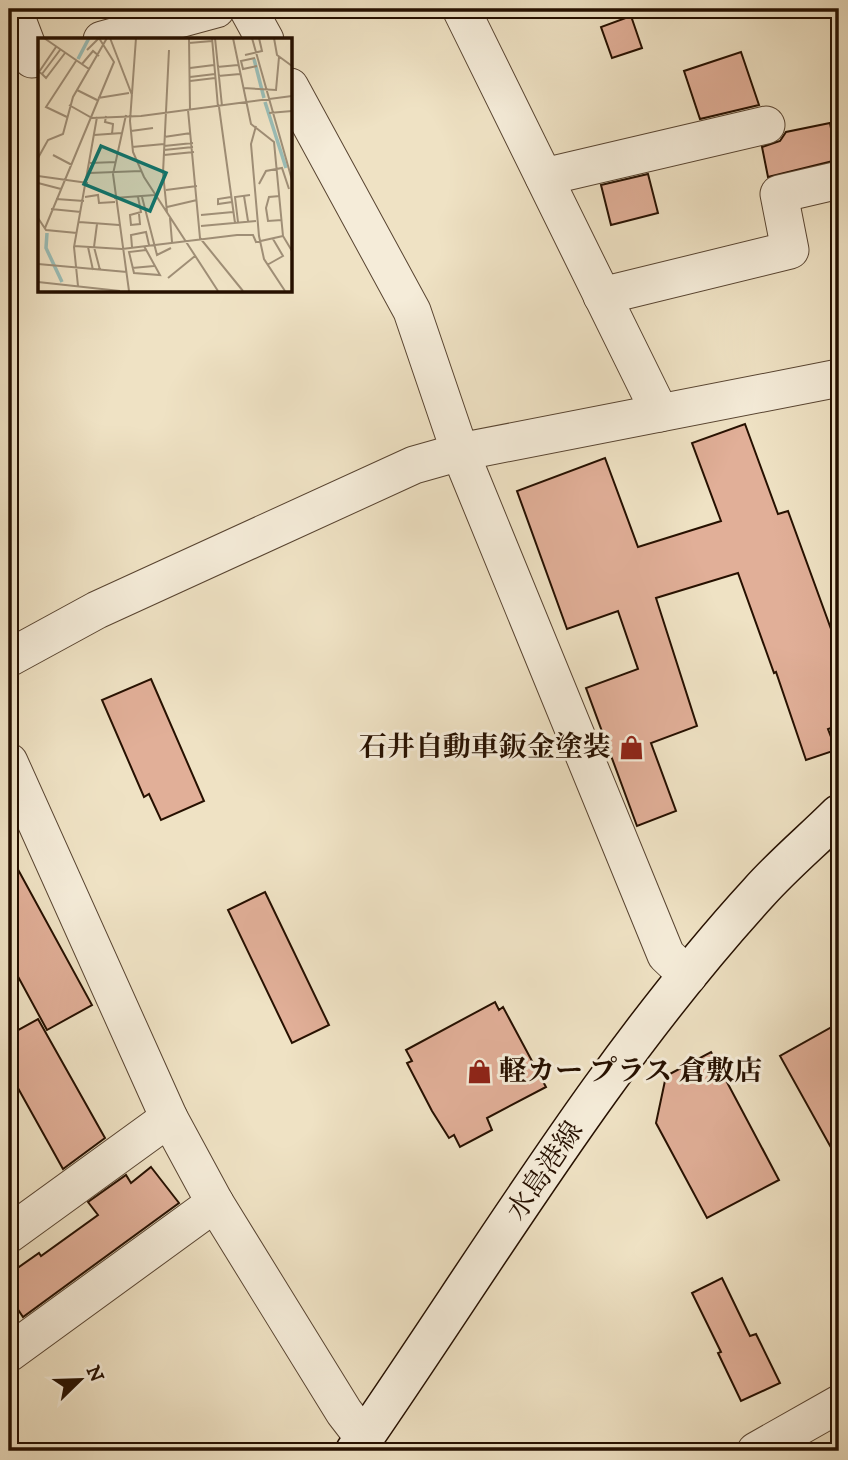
<svg xmlns="http://www.w3.org/2000/svg" width="848" height="1460" font-family="'IM FELL DW Pica','Noto Serif JP',serif">
<style>
.building{fill:#e1af98;stroke:#261000;stroke-width:2}
.lines{fill:none;stroke-linecap:round;stroke-linejoin:round}
.minor-casing{stroke:#584431;stroke-width:39}
.secondary-casing{stroke:#261000;stroke-width:41}
.minor{stroke:#f5ecd9;stroke-width:37}
.secondary{stroke:#f5ecd9;stroke-width:38}
.labels{text-anchor:middle;dominant-baseline:central;stroke-width:6;stroke-linejoin:round;paint-order:stroke}
.poi-label{font-size:28px;font-weight:bold;fill:#261000;stroke:#f5ecd9;text-anchor:end}
.street-label{font-size:28px;fill:#261000;stroke:#f5ecd9}
.inset-river{fill:none;stroke:#9abdb6;stroke-width:3.5}
.inset-road{fill:none;stroke:#9f8e76;stroke-width:2}
.view{fill:#0f766e;fill-opacity:0.15;stroke:#0f766e;stroke-width:3.5}
.inset-edge{fill:none;stroke:#261000;stroke-width:3.5}
</style>
<rect width="100%" height="100%" fill="#efe2c4"/>
<filter id="stains"><feTurbulence type="fractalNoise" baseFrequency=".00286" numOctaves="4"/><feColorMatrix values="0 0 0 0 .2 0 0 0 0 .09 0 0 0 0 .02 0 0 0 .5 -.17"/></filter>
<radialGradient id="worn" r=".72"><stop offset=".6" stop-color="#630" stop-opacity="0"/><stop offset="1" stop-color="#630" stop-opacity=".3"/></radialGradient>
<!-- building -->
<g class="building">
<path d="M631,16L642,48L612,58L601,27Z"/>
<path d="M741,52L759,105L700,119L684,71Z"/>
<path d="M830,123L837,160L768,177L762,147L780,141L786,132Z"/>
<path d="M648,174L658,213L611,225L601,185Z"/>
<path d="M745,424L778,514L788,511L839,651V725L828,729L836,750L806,760L776,672L774,673L738,573L656,598L697,726L651,743L676,811L637,826L586,688L638,669L618,611L567,629L517,491L605,458L638,547L721,521L692,443Z"/>
<path d="M151,679L204,801L161,820L149,794L144,797L102,700Z"/>
<path d="M9,853L92,1005L47,1030L9,960Z"/>
<path d="M265,892L329,1025L292,1043L228,910Z"/>
<path d="M495,1002L499,1010L503,1007L546,1087L487,1118L492,1130L460,1147L454,1135L449,1138L432,1111L407,1063L412,1061L406,1050Z"/>
<path d="M38,1019L105,1138L63,1169L9,1072V1035Z"/>
<path d="M839,1023V1162L780,1056Z"/>
<path d="M711,1052L779,1180L707,1218L656,1123L666,1076Z"/>
<path d="M151,1167L179,1203L23,1317L9,1296V1274L39,1253L41,1256L98,1215L88,1202L126,1175L131,1183Z"/>
<path d="M722,1278L750,1336L756,1334L780,1383L741,1401L718,1353L721,1352L692,1293Z"/>
</g>
<g class="lines">
<defs>
<g id="minor">
<path d="M13,9L32,59"/>
<path d="M248,9L265,40"/>
<path d="M461,9L660,413"/>
<path d="M102,40L216,9"/>
<path d="M290,87L412,311L460,452L666,955L688,976"/>
<path d="M544,177L766,125"/>
<path d="M602,296L790,250L779,194L839,180"/>
<path d="M9,658L97,610L414,465L460,452L839,378"/>
<path d="M9,762L169,1118L215,1203L344,1412L364,1438"/>
<path d="M9,1234L169,1118"/>
<path d="M9,1353L215,1203"/>
<path d="M756,1451L839,1404"/>
</g>
<path id="secondary" d="M355,1451C486,1262 604,1061 759,892C784,864 813,840 839,814"/>
</defs>
<!-- minor casing -->
<use href="#minor" class="minor-casing"/>
<!-- secondary casing -->
<use href="#secondary" class="secondary-casing"/>
<!-- minor -->
<use href="#minor" class="minor"/>
<!-- secondary -->
<use href="#secondary" class="secondary"/>
</g>
<!-- icons -->
<defs>
<symbol id="shop-bare" viewBox="-9 -9 18 18"><path d="M-5-2.5h2.3a2.7 3.5 0 0 1 5.4 0H5L5.5 6h-11ZM-1.5-2.5h3a1.5 2.3 0 0 0-3 0Z" fill="#8f2418" stroke="#f5ecd9" stroke-width="2.5" paint-order="stroke"/></symbol>
</defs>
<g fill-rule="evenodd">
<use href="#shop-bare" x="614" y="730" width="35" height="35"/>
<use href="#shop-bare" x="462" y="1054" width="35" height="35"/>
</g>
<g class="labels">
<!-- poi labels -->
<g class="poi-label">
<text x="611" y="747">石井自動車鈑金塗装</text>
<text x="499" y="1071" text-anchor="start">軽カー プラス 倉敷店</text>
</g>
<!-- street labels -->
<g class="street-label">
<text transform="translate(545 1171) rotate(-56)">水島港線</text>
</g>
</g>
<!-- overview -->
<g transform="translate(38 38)">
<rect width="254" height="254" fill="#efe2c4"/>
<path class="inset-river" d="M40,21L51,0M216,21L226,60M227,64L248,130M9,195L8,210L24,244"/>
<path class="inset-road" d="M6,0L51,31M72,0L94,57M98,0L92,83L95,114L106,139L180,253M151,0L152,72M174,0L180,69M177,0L184,68M195,0L213,86L236,104L245,198L254,213M214,0L254,142M236,0L239,17L254,28M151,5L174,3M18,9L1,34L4,36L22,12M207,17L224,13L221,0M217,20L203,23L205,31L219,28M44,26L55,13L61,18M179,29L200,27M152,30L176,27M4,36L8,40L27,15M180,38L202,36M152,39L177,36M152,43L177,40M205,50L238,52L241,19M39,52L59,62M60,60L91,55M31,67L54,80L103,78L254,58M181,69L197,185M150,72L162,200L205,253M231,75L254,73M88,77L75,136L91,253M68,78L67,84L75,86L74,96M29,79L8,69L38,23M218,88L213,106L221,198L226,221L247,253M93,93L115,90M56,97L84,95M126,99L153,95M126,108L155,105M94,109L126,106M126,112L155,109M15,117L34,127M126,117L156,114M0,120L10,102L25,96L35,59L69,0M52,125L78,124M51,135L103,133M0,138L50,145M0,145L23,151M221,146L228,133L244,130L251,151M128,152L159,148M206,158L210,183M242,158L231,159L228,170L230,183L244,182M47,159L60,157L61,165L77,164M100,159L103,174L92,177L93,187L102,186L101,176M104,159L119,217L133,210M193,159L180,161V166L194,164M76,160L117,157M18,161L46,163M129,169L159,162M13,171L43,174M129,174L125,135L131,12M163,177L195,174M0,180L8,192L39,195M132,180L134,204M41,184L81,187M200,184L197,159L212,157M163,188L218,183M7,190L76,24L61,0L49,12M36,208L84,211L199,197H215L218,204L245,198M106,208L122,237L96,235L91,214L108,212M50,209L55,232M56,209L62,232M56,209L59,186M94,209L93,197L108,194L111,207M0,226L89,234M229,227L245,218L235,201M94,230L116,228M130,240L157,218M0,244L82,253M40,248L36,209L59,79"/>
<path class="view" d="M63,108L128,135L112,173L46,146Z"/>
<rect width="254" height="254" class="inset-edge"/>
</g>
<!-- margin -->
<rect width="848" height="1460" fill="none" stroke="#efe2c4" stroke-width="35"/>
<rect x="10" y="10" width="827" height="1439" fill="none" stroke="#261000" stroke-width="3.5"/>
<rect x="18" y="18" width="813" height="1425" fill="none" stroke="#261000" stroke-width="2"/>
<!-- north arrow -->
<g transform="translate(80 1380) rotate(67)" stroke="#f5ecd9" stroke-width="5" paint-order="stroke">
<path d="M0-5L12 26L0 18L-12 26Z" fill="#261000"/>
<text y="-10" font-size="19" font-weight="bold" text-anchor="middle" fill="#261000">N</text>
</g>
<rect width="100%" height="100%" filter="url(#stains)"/>
<rect width="100%" height="100%" fill="url(#worn)"/>
</svg>
